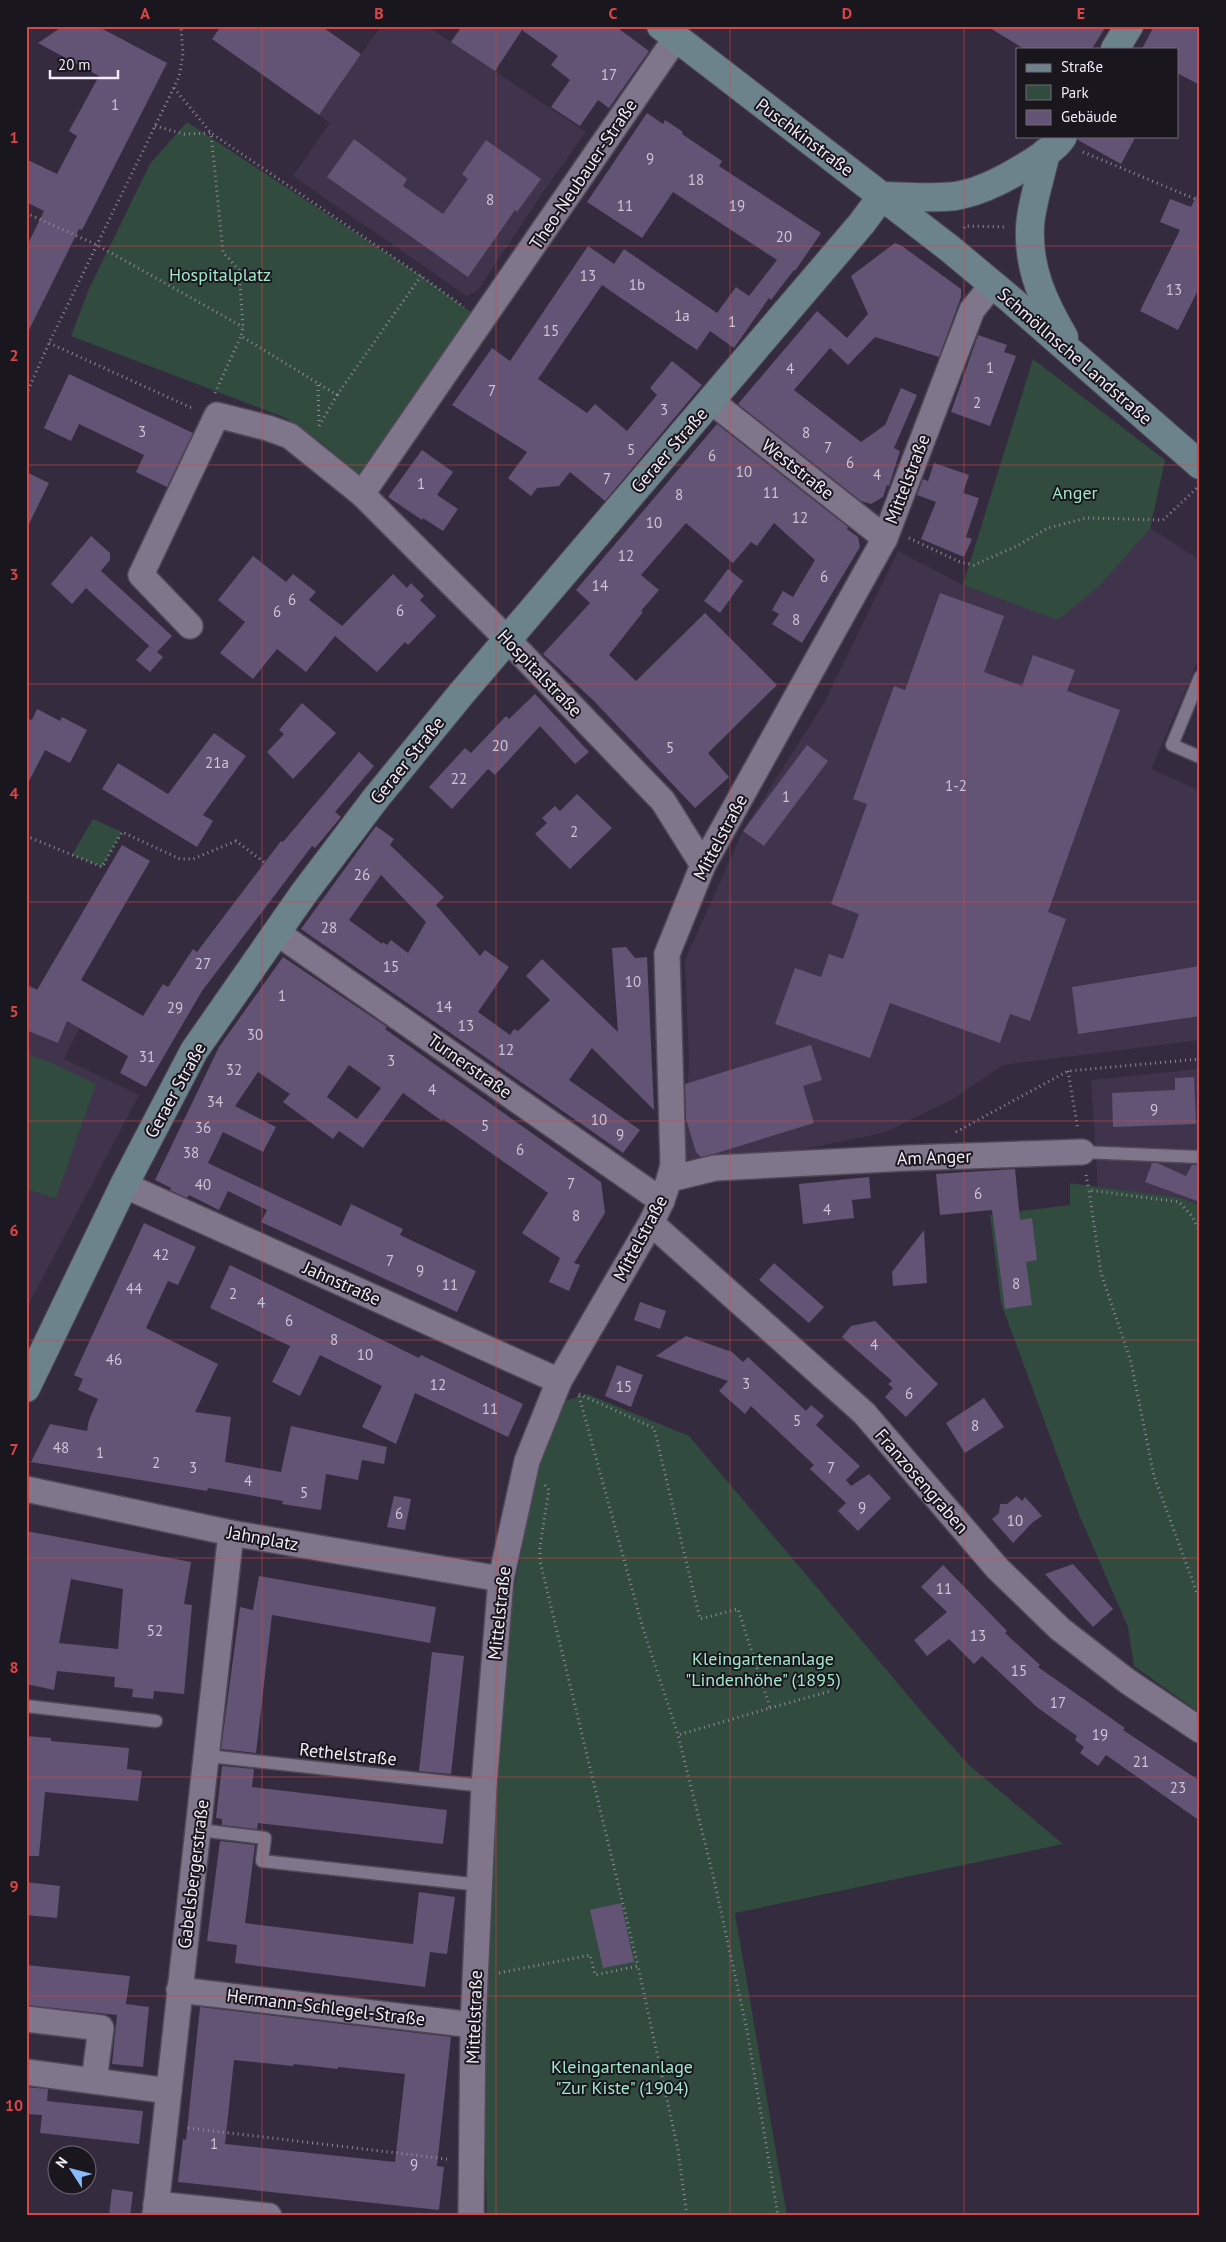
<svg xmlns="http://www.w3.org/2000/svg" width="1226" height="2242" font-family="'PT Sans',sans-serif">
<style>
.built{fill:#40344c}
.green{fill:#314b3f}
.building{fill:#635374;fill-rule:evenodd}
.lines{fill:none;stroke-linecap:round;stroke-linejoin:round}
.lane-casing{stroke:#4f4857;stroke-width:15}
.street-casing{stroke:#4f4857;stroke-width:28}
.secondary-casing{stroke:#4f4857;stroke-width:30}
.path{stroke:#918a99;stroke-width:3;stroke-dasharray:1 4;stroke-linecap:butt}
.lane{stroke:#80768b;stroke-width:12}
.street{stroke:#80768b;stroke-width:25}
.secondary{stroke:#6c838c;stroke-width:28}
.grid{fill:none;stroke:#da4547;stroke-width:1;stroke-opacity:0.55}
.labels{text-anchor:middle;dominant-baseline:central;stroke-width:4;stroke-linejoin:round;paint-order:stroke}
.number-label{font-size:15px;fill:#cec5d6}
.street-label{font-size:18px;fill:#f1ebf7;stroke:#1a161e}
.park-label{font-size:18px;fill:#a0e8c7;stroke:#1a161e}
.neatline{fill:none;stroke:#da4547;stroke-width:2}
.grid-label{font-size:16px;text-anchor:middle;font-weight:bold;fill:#da4547}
</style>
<rect width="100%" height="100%" fill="#342c3e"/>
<!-- built -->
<g class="built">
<path d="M381,26H427L586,132L548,185L478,290L467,296L293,176L330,123L319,115Z"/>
<path d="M1150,528L1200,560V656L1151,769L1200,791V1040L1003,1065L951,1100L886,1132L782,1154L683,1163L689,1061L685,960L743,831L824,703L898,551L963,585Z"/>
<path d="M26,984L88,1010L64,1059L139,1095L26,1309Z"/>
<path d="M1200,1069V1206L1182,1198L1098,1187L1091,1080Z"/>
</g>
<!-- green -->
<g class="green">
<path d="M187,122L421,276L475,315L359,476L322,443L286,418L71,336L89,289L150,164Z"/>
<path d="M1033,359L1165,460L1150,529L1099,586L1058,620L963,585Z"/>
<path d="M93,819L122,832L102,867L72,855Z"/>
<path d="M26,1054L52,1063L96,1084L56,1198L26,1189Z"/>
<path d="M1070,1183L1182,1198L1200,1206V1713L1134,1666L1128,1627L1078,1512L1001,1303L990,1215L1070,1205Z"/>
<path d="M587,1394L689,1436L927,1718L969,1765L1063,1844L735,1913L787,2216H487L482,2021L501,1717L512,1601L527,1522L542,1450L562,1402Z"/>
</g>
<!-- building -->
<g class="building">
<path d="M63,26H97L167,63L82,230L79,229L26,336V248L44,211L26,202V159L57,174L77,136L69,131L99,76L38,43Z"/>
<path d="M221,26H321L361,54L319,115L212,39Z"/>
<path d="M462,26H615L649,51L609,108L598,100L580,126L551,107L570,80L551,65L558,56L522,30L495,71L451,42Z"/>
<path d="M987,26H1106L1092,49H1024Z"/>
<path d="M1154,26H1200V85L1177,73V49H1142Z"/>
<path d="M647,113L663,124L665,120L683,132L682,134L722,161L719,166L821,233L795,271L794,270L771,300L769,298L734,348L710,331L697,350L602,285L538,379L587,413L595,404L627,431L657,395L650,388L672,361L702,385L605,501L570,472L559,486L537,488L531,496L508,478L527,452L452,405L492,348L510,361L588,246L614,264L624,249L717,313L736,287L749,296L777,260L673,192L642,238L587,202Z"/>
<path d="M1079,136H1136L1121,164L1078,140Z"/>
<path d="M354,139L407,179L403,186L443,214L468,179L462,174L486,140L541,179L517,212L515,210L468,277L327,177Z"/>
<path d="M1200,189V286L1178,330L1140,311L1180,230L1160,222L1170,199L1191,207Z"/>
<path d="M895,243L902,246L961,289V297L939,357L875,337L848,365L830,348L794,390L861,442L885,425L901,388L917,395L894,448L900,451L889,486L887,485L883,497L871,504L861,501L738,404L817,311L847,338L868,314L851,276Z"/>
<path d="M978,335L1007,345L1004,352L1016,356L990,426L951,412Z"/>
<path d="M69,374L193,433L167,487L136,472L144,455L79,424L71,441L44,428Z"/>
<path d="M717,424L848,527L847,529L858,537L860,547L802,643L772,624L779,614L772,610L783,591L793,597L815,560L774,523L757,546L751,542L733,563L686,523L641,575L659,590L641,611L643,612L609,655L636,681L705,613L777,685L708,753L729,777L695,808L593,700L543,654L590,603L576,590Z"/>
<path d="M422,450L453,472L437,495L458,509L443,531L423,518L422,520L388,497Z"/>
<path d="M934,463L969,475L963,493L979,498L966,537L972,539L964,557L921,539L936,502L917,495L923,479L928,481Z"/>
<path d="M26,472L49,483L26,530Z"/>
<path d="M91,536L110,553V560L101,571L172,636L157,652L163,657L150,672L136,660L149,646L156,652L86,588L72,604L51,584Z"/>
<path d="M253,556L286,582L293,574L316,592L309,600L342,626L393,574L407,588L411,583L424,596L420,600L436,616L408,645L405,642L377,672L335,636L306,672L277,649L253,679L220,653L245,622L218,600Z"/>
<path d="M728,569L743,581L720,613L704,601Z"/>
<path d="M940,593L1004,616L984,672L1022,686L1033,655L1075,670L1067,691L1120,710L1048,912L1066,919L1030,1021L1010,1014L1000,1043L890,1003L870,1058L775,1024L795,968L821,977L829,954L843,959L859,914L831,904L867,804L853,799L894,686L905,690Z"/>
<path d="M535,694L589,752L575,764L540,726L495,775L488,769L452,809L429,787L465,748L471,753L506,716L509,719Z"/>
<path d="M302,703L336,733L293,779L267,752L284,734L279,730Z"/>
<path d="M37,709L60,721L62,717L87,730L70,763L45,750L26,787V718L32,720Z"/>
<path d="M214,733L246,756L203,815L213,821L197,847L102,789L118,763L168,794Z"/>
<path d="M807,745L828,761L764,846L743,831Z"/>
<path d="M359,752L374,766L335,812L341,817L315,848L312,846L202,991L146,1087L120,1073L128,1056L67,1021L58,1043L26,1030V985L37,990L122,845L150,861L81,980L143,1016L163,984L168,987L193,949L197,952L281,841L283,842Z"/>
<path d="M577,794L612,828L570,869L535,834L547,823L542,818L555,806L560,811Z"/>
<path d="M376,826L394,839L390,845L444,897L436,905L480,956L485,950L509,967L478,1012L510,1035L514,1029L518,1031L550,1000L526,976L542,959L618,1032L612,948L626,947L635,958L647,957L654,1110L592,1048L569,1080L640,1130L623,1153L301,929ZM381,875L426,922L408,953L391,940L387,945L383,942L382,944L349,920Z"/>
<path d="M283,957L387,1027L385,1029L601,1182L605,1213L574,1263L580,1265L569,1291L549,1282L560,1258L522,1233L548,1193L443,1119L442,1121L403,1093L363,1148L339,1131L333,1139L283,1102L290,1094L258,1072L235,1106L276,1127L263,1152L223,1132L208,1163L341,1226L351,1204L403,1229L400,1235L476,1271L457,1312L261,1222L267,1210L228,1191L219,1210L189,1195L187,1198L170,1190L171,1188L155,1180L219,1047ZM349,1065L381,1088L357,1119L327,1097Z"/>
<path d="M1200,966V1016L1078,1034L1072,987Z"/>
<path d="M811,1045L822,1080L803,1086L814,1123L717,1153L701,1157L696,1152L686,1119L685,1084Z"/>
<path d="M1194,1077L1196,1124L1113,1127L1112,1093L1175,1090V1078Z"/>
<path d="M1152,1163H1157L1186,1176L1192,1165H1200V1202L1145,1182Z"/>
<path d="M1015,1169L1020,1220L1032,1218L1037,1260L1026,1262L1032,1305L1005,1309L992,1210L940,1215L936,1174Z"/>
<path d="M869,1177L871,1198L852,1200L854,1218L803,1224L799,1184Z"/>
<path d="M144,1223L196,1247L178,1285L168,1281L146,1328L218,1364L195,1412L231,1417L225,1462L281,1472L291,1426L387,1447L384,1464L362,1460L358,1480L326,1474L321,1510L282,1504L283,1501L208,1488L207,1491L31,1462L50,1424L87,1431L89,1420L98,1399L78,1390L83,1379L74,1375Z"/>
<path d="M924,1230L927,1283L893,1286L892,1272Z"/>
<path d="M774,1263L824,1307L809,1323L759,1280Z"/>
<path d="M230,1265L419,1358L421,1355L523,1404L508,1437L415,1393L396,1444L362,1427L382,1386L320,1355L300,1396L272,1382L290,1346L210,1308Z"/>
<path d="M640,1302L666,1311L660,1329L634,1320Z"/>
<path d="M875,1321L938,1384L906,1417L885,1397L893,1388L888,1384L892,1381L842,1337L851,1326Z"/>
<path d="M686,1336L732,1352L743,1362L748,1357L806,1411L811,1405L824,1416L816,1425L860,1466L846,1480L851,1486L869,1474L891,1498L858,1531L838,1511L846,1503L810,1469L814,1465L751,1406L745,1414L719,1391L728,1381L656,1356Z"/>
<path d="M617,1365L643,1375L631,1407L605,1396Z"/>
<path d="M984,1398L1004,1427L965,1453L946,1423Z"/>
<path d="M394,1496L411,1499L405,1530L387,1527Z"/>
<path d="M1017,1496L1022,1501L1025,1497L1042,1516L1033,1522L1013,1543L992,1519L999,1513L1000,1504H1007Z"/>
<path d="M26,1531L191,1562L184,1604L192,1605L184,1694L154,1691L153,1699L132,1697L133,1689L114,1687L115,1677L57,1671L54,1690L26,1684ZM71,1579L123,1589L118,1649L59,1643Z"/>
<path d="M1073,1564L1113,1609L1093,1627L1045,1574Z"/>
<path d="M943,1565L1007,1631L1005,1633L1040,1665L1038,1667L1125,1728L1123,1730L1200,1781V1821L1106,1755L1098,1766L1080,1753L1084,1747L1075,1740L1077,1736L1038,1708L982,1656L974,1664L949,1639L927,1656L914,1640L947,1612L921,1587Z"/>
<path d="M259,1576L436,1607L430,1643L272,1615L256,1753L221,1749L240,1607L253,1610Z"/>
<path d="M432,1652L464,1656L451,1774L419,1771Z"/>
<path d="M26,1736L51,1738V1741L129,1748L127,1769L142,1771L138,1801L45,1792L39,1856H26Z"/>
<path d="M222,1766L254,1769L252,1787L447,1810L443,1844L258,1823L257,1829L222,1825V1819L216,1818Z"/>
<path d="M220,1841L255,1845L245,1923L413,1944L419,1892L455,1897L447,1954L430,1952L425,1987L235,1963L237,1945L207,1941Z"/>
<path d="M26,1882L60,1886L57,1918L26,1915Z"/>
<path d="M621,1903L634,1962L603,1968L590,1910Z"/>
<path d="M26,1965L130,1976L126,2004L149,2007L143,2067L112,2064L117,2015L26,2005Z"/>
<path d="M200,2007L451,2037L437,2166L444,2167L439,2210L178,2182L183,2139L186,2140ZM234,2060L293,2066L294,2064L338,2069V2067L405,2074L395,2162L225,2144Z"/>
<path d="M26,2087L48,2089L47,2101L143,2111L139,2144L40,2133L42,2115L26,2114Z"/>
<path d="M112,2189L133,2192L130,2216H109Z"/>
</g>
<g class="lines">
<defs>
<g id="lane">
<path d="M1200,677L1172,745L1200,757"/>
<path d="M1082,1152L1200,1157"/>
<path d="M26,1706L156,1721"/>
<path d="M208,1756L484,1786"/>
<path d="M199,1830L265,1838L262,1861L480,1885"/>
</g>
<g id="street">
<path d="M711,401L885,538"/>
<path d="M362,494L676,38"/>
<path d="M190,626L141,575L217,415L268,428L290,436L362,494L507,639L663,801L703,865"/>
<path d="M276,932L662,1201"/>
<path d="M670,1179L715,1168L908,1158L1082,1152"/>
<path d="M124,1185L559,1381"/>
<path d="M651,1223L864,1413L997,1568L1060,1629L1127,1681L1200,1730"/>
<path d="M26,1489L231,1533L501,1579"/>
<path d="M179,1990L473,2025"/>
<path d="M26,2019L101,2028L94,2081"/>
<path d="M26,2072L169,2091"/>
<path d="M156,2204L269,2216"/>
<path d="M155,2216L231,1533"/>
<path d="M471,2216L473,2025L484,1786L501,1579L527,1461L559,1381L651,1223C661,1204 668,1186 673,1165L667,954L703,865L885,538L972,310L993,284"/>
</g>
<g id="secondary">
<path d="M661,26L949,248L1009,298L1200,465"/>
<path d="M1115,49L1129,26"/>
<path d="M1046,152C1042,173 1030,208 1030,228C1028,269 1044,303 1064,337"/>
<path d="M882,196C906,196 932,199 956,196C984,191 1010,176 1034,161C1044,154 1057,147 1063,136"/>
<path d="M26,1388L124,1185L194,1051L304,893L376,798L461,694L862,223L882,196"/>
</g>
</defs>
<!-- lane casing -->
<use href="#lane" class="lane-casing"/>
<!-- street casing -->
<use href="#street" class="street-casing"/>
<!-- secondary casing -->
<use href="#secondary" class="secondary-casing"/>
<!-- path -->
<g class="path">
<path d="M174,88L211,133L421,276L464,307"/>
<path d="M155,126L184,134L211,133L223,252L239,270L243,327L241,336"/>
<path d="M1083,152L1200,201"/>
<path d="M26,213L97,245L243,327"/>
<path d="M964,228L965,226L1006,227"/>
<path d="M49,343L194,409"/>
<path d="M318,385L319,424"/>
<path d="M215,393L241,336L337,395L318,428"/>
<path d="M26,395L49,343L179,77L183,54L181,28L178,26"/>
<path d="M337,395L421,276"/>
<path d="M909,538L960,562L974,565L1017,546L1048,528L1086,518L1163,520L1197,488"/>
<path d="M26,836L102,867L122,832L180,859H193L236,841L264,862"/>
<path d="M1068,1071L1078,1130"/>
<path d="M956,1132L1068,1071L1200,1059"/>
<path d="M1086,1175L1089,1190"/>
<path d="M1200,1233L1192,1216L1179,1202L1089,1190L1101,1273L1131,1362L1154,1476L1200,1601"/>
<path d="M579,1394L654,1428L700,1619L738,1609L770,1708L678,1735"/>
<path d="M579,1396L644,1632L678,1735L713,1875L747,2030L778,2216"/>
<path d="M545,1485L549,1490L540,1546V1561L638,1966"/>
<path d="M770,1708L831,1691"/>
<path d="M499,1973L590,1955L595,1975L638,1966L678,2150L687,2216"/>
<path d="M188,2128L447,2159"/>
</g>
<!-- lane -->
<use href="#lane" class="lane"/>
<!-- street -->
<use href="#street" class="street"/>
<!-- secondary -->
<use href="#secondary" class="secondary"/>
</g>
<!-- grid -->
<path class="grid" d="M262,26V2216M496,26V2216M730,26V2216M964,26V2216M26,246H1200M26,465H1200M26,684H1200M26,902H1200M26,1121H1200M26,1340H1200M26,1558H1200M26,1777H1200M26,1996H1200"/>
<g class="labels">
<!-- number labels -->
<g class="number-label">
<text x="609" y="74">17</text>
<text x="115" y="104">1</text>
<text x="650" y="158">9</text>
<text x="696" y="179">18</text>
<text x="490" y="199">8</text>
<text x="625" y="205">11</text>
<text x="737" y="205">19</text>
<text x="784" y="236">20</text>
<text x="588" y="275">13</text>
<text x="637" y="284">1b</text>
<text x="1174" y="289">13</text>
<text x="682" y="315">1a</text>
<text x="732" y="321">1</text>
<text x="551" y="330">15</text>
<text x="990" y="367">1</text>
<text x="790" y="368">4</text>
<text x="492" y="390">7</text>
<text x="977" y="402">2</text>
<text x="664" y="409">3</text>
<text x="142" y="431">3</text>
<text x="806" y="432">8</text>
<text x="828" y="447">7</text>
<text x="631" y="449">5</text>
<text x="712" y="455">6</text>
<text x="850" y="462">6</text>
<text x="744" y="471">10</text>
<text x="877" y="474">4</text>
<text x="607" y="478">7</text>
<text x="421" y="483">1</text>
<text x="771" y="492">11</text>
<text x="679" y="494">8</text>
<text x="800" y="517">12</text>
<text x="654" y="522">10</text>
<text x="626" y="555">12</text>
<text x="824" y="576">6</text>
<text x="600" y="585">14</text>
<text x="292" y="599">6</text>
<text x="400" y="610">6</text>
<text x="277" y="611">6</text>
<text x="796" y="619">8</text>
<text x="500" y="745">20</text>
<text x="670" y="747">5</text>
<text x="217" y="762">21a</text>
<text x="459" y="778">22</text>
<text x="956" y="785">1-2</text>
<text x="786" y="796">1</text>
<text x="574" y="831">2</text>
<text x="362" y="874">26</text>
<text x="329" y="927">28</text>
<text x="203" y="963">27</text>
<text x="391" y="966">15</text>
<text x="633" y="981">10</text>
<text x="282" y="995">1</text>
<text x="444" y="1006">14</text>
<text x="175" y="1007">29</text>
<text x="466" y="1025">13</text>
<text x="255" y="1034">30</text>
<text x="506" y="1049">12</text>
<text x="147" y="1056">31</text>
<text x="391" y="1060">3</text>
<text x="234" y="1069">32</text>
<text x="432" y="1089">4</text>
<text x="215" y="1101">34</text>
<text x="1154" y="1109">9</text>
<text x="599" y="1119">10</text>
<text x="485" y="1125">5</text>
<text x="203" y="1127">36</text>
<text x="620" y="1134">9</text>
<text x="520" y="1149">6</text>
<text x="191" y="1152">38</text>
<text x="571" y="1183">7</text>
<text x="203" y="1184">40</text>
<text x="978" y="1193">6</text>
<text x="827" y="1209">4</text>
<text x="576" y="1215">8</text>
<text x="161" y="1254">42</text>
<text x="390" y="1260">7</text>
<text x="420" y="1270">9</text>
<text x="1016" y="1283">8</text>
<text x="450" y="1284">11</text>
<text x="134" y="1288">44</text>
<text x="233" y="1293">2</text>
<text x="261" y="1302">4</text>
<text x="289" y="1320">6</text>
<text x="334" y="1339">8</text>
<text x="874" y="1344">4</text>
<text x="365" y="1354">10</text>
<text x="114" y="1359">46</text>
<text x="746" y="1383">3</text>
<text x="438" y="1384">12</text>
<text x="624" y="1386">15</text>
<text x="909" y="1393">6</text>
<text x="490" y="1408">11</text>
<text x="797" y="1420">5</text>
<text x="975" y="1425">8</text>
<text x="61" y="1447">48</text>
<text x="100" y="1452">1</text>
<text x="156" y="1462">2</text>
<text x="193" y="1467">3</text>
<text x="831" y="1467">7</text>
<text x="248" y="1480">4</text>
<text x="304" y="1492">5</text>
<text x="862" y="1507">9</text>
<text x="399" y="1513">6</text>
<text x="1015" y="1520">10</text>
<text x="944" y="1588">11</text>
<text x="155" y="1630">52</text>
<text x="978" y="1635">13</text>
<text x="1019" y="1670">15</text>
<text x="1058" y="1702">17</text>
<text x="1100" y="1734">19</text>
<text x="1141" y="1761">21</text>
<text x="1178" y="1787">23</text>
<text x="214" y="2143">1</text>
<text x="414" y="2164">9</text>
</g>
<!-- street labels -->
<g class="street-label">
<text transform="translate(805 137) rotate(37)">Puschkinstraße</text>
<text transform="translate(583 174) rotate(-56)">Theo-Neubauer-Straße</text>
<text transform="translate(1075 356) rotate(41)">Schmöllnsche Landstraße</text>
<text transform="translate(669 450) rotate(-49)">Geraer Straße</text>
<text transform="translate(798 469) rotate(38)">Weststraße</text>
<text transform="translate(907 479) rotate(-69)">Mittelstraße</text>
<text transform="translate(540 673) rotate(46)">Hospitalstraße</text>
<text transform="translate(407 760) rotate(-51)">Geraer Straße</text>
<text transform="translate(720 837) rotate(-62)">Mittelstraße</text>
<text transform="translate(470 1066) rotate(35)">Turnerstraße</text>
<text transform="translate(175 1090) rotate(-61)">Geraer Straße</text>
<text transform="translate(934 1157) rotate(-2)">Am Anger</text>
<text transform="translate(640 1238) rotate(-62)">Mittelstraße</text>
<text transform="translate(342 1283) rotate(24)">Jahnstraße</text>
<text transform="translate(922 1481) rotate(49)">Franzosengraben</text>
<text transform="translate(263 1538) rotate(10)">Jahnplatz</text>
<text transform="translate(499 1613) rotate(-84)">Mittelstraße</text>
<text transform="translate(348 1754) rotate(6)">Rethelstraße</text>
<text transform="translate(193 1874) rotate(-83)">Gabelsbergerstraße</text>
<text transform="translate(326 2007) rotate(7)">Hermann-Schlegel-Straße</text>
<text transform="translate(474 2017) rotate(-88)">Mittelstraße</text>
</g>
<!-- park labels -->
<g class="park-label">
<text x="220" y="274">Hospitalplatz</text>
<text x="1075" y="492">Anger</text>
<text x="763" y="1658">Kleingartenanlage<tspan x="763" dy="21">"Lindenhöhe" (1895)</tspan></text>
<text x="622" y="2066">Kleingartenanlage<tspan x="622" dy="21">"Zur Kiste" (1904)</tspan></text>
</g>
</g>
<!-- border -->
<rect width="1226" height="2242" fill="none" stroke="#1a161e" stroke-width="55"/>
<!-- legend -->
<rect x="1016" y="48" width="162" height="90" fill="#1a161e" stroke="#706b75"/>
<rect x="1026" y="64" width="25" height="8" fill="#6c838c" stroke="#706b75"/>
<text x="1061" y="72" font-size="15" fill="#f1ebf7">Straße</text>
<rect x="1026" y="85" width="25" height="15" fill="#314b3f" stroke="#706b75"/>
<text x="1061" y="98" font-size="15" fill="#f1ebf7">Park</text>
<rect x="1026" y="110" width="25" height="15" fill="#635374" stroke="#706b75"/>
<text x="1061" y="122" font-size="15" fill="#f1ebf7">Gebäude</text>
<!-- north arrow -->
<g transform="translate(72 2170) rotate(306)"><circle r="24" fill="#1a161e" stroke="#706b75"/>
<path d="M0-4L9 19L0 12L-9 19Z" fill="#8abafc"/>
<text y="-8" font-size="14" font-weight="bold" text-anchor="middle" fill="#f1ebf7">N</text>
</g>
<!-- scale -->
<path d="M50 70v8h68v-8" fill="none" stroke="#f1ebf7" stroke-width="2.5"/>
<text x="58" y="70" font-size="15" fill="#f1ebf7" stroke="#1a161e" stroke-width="4" paint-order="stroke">20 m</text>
<rect x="28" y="28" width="1170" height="2186" class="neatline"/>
<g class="grid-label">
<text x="145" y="19">A</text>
<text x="379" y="19">B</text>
<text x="613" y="19">C</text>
<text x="847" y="19">D</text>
<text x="1081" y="19">E</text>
<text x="14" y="143">1</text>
<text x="14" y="361">2</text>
<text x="14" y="580">3</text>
<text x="14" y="799">4</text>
<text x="14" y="1017">5</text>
<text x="14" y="1236">6</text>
<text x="14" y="1455">7</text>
<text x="14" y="1673">8</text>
<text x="14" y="1892">9</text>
<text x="14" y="2111">10</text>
</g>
</svg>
